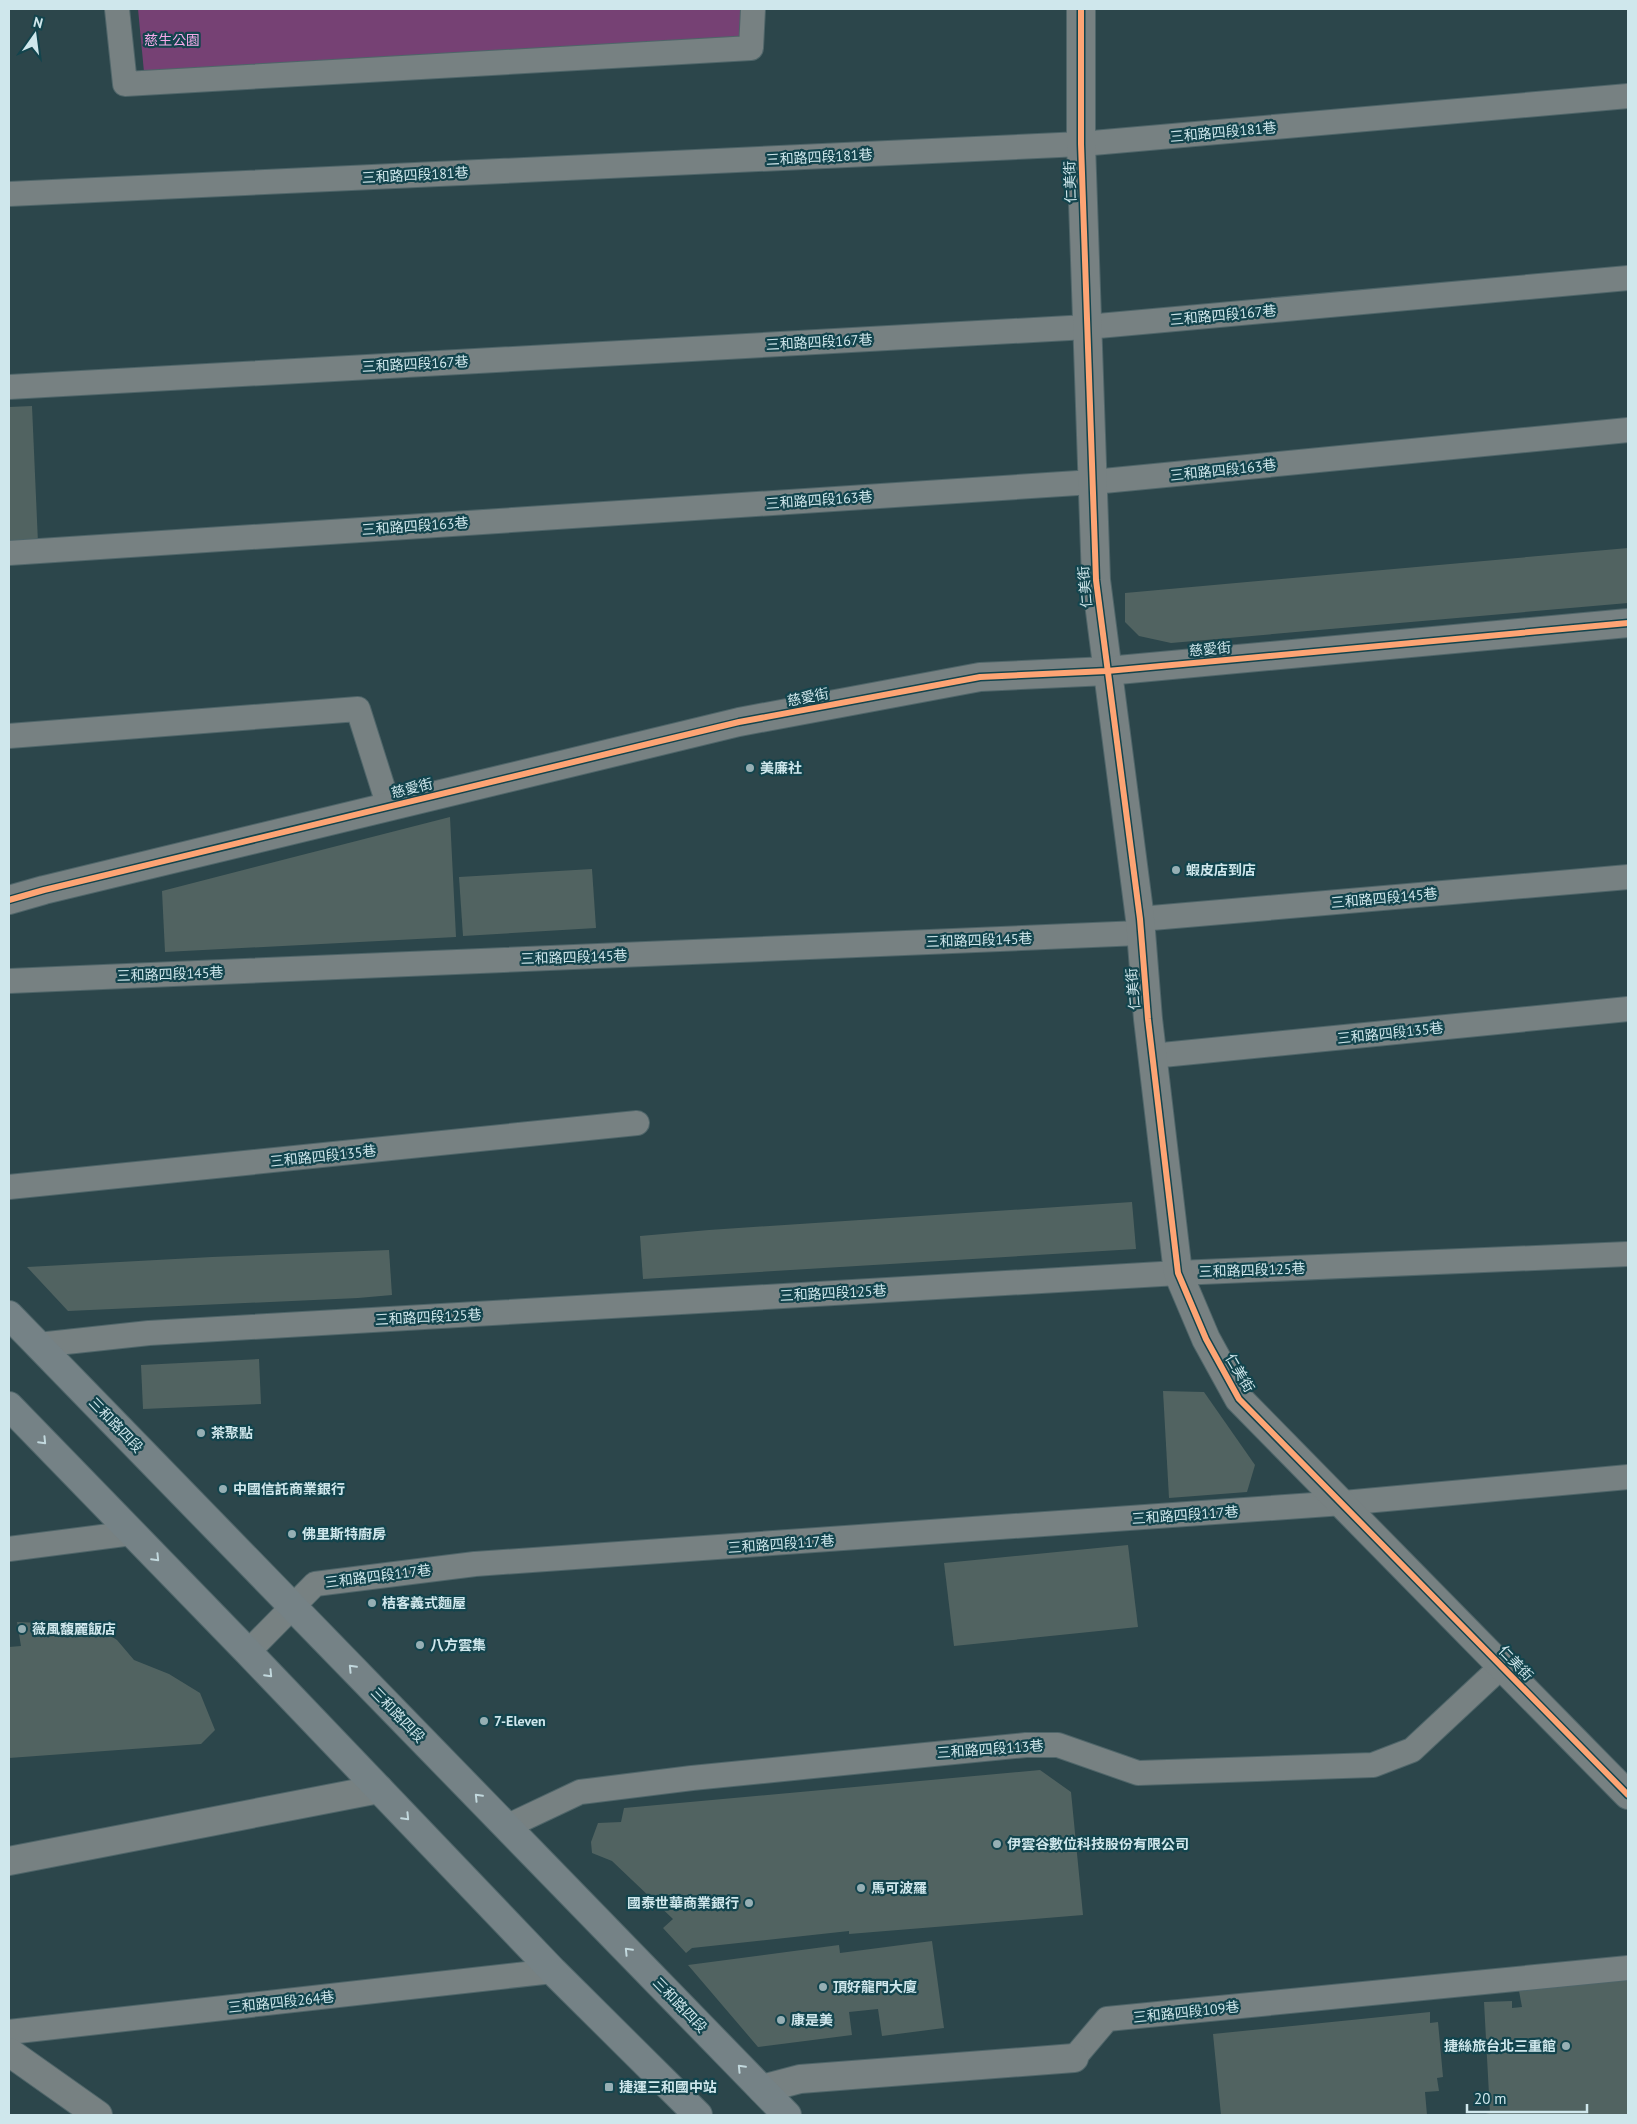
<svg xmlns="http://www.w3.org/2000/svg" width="1637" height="2124" font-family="'PT Sans','Noto Sans TC',sans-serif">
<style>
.green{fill:#764174}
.building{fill:#516361}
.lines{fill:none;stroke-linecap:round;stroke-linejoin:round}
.service-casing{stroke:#4f6569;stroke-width:26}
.minor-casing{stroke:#4f6569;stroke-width:30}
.secondary-casing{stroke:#4f6569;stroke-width:30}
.service{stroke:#778182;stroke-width:24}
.minor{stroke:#778182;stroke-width:28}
.secondary{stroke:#758286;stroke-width:28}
.cycleway-casing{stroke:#13444d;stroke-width:9}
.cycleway{stroke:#fda474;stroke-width:6}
.oneway{stroke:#c2d8dd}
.poi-dot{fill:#96afb4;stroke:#13444d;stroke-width:2}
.labels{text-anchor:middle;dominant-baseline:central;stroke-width:4.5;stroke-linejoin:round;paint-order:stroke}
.park-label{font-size:14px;fill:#f3a9e8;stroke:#13444d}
.street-label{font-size:14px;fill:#cfe7ec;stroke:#13444d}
.poi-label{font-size:14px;font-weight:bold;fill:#cfe7ec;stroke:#13444d;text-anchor:start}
</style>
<rect width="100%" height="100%" fill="#2c464b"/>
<!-- green -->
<path class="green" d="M138,9H743V39L144,72Z"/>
<!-- building -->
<g class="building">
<path d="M32,406L38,543L9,544V407Z"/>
<path d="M1628,548V603L1171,643L1139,636L1125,622V593Z"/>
<path d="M450,817L456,937L165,952L162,891Z"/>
<path d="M592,869L596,928L463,936L459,877Z"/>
<path d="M1132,1202L1136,1249L643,1279L640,1236L709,1230Z"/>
<path d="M389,1250L392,1295L358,1298L68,1311L27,1267L212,1257Z"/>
<path d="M259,1359L261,1404L143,1409L141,1365Z"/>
<path d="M1163,1391L1204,1392L1255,1465L1247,1492L1169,1498Z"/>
<path d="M1128,1545L1138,1627L954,1646L944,1563Z"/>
<path d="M17,1622L94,1625L117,1640L134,1660L169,1674L200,1693L215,1730L201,1744L9,1758V1647L21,1646Z"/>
<path d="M1040,1770L1071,1792L1083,1915L849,1934V1931L692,1948L686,1953L663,1928L673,1919L612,1861L592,1853L591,1842L598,1823L621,1822L624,1808Z"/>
<path d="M932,1941L944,2028L882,2036L878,2009L849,2012L852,2035L758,2047L688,1965L839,1945L840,1953Z"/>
<path d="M1628,1979V2115H1481L1490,2113L1484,2002L1512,2001V2008L1522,2007L1519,1991Z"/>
<path d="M1430,2012V2023L1438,2022L1443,2077L1437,2078L1439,2091L1425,2092L1427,2115H1221L1213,2034Z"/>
</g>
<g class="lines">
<defs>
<g id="service">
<path d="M117,9L125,84L751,48L753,9"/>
<path d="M9,194L1081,144L1628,96"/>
<path d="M9,387L1087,327L1628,278"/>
<path d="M9,553L1093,482L1628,430"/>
<path d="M9,736L358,709L389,807"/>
<path d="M1140,919L1628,877"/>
<path d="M9,981L1140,933"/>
<path d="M1152,1056L1628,1009"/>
<path d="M9,1187L637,1123"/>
<path d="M38,1345L149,1333L1178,1273L1628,1254"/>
<path d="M9,1549L132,1533"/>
<path d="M248,1652L315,1584L475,1564L1343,1503L1628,1477"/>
<path d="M506,1827L580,1792L692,1778L1026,1745H1058L1138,1773L1373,1765L1412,1750L1502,1666"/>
<path d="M9,2032L553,1971"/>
<path d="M1074,2058L1107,2019L1628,1968"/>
</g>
<g id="minor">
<path d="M1081,9V144L1096,580L1140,919L1148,1019L1178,1273L1206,1339L1239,1399L1628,1795"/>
<path d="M9,900L44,890L739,722L980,677L1107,671L1628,623"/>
<path d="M9,1861L379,1789"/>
<path d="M9,2052L98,2115"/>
<path d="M762,2089L800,2079L1074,2058"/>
</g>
<g id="secondary">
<path d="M9,1315L787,2115"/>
<path d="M9,1406L248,1652L553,1971L698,2115"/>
</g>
</defs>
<!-- service casing -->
<use href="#service" class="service-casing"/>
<!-- minor casing -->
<use href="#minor" class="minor-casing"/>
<!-- secondary casing -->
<use href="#secondary" class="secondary-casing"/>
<!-- service -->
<use href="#service" class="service"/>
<!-- minor -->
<use href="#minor" class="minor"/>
<!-- secondary -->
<use href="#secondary" class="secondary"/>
<defs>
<g id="cycleway">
<path d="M1081,9V144L1096,580L1140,919L1148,1019L1178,1273L1206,1339L1239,1399L1628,1795"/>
<path d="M9,900L44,890L739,722L980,677L1107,671L1628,623"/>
</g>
</defs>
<!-- cycleway casing -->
<use href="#cycleway" class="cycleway-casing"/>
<!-- cycleway -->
<use href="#cycleway" class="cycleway"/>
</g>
<!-- one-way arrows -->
<defs><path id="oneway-chevron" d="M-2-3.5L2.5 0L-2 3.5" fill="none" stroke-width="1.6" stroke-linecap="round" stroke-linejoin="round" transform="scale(1.25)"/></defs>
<g class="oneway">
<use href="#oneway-chevron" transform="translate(43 1441) rotate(46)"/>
<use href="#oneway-chevron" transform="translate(156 1558) rotate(46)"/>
<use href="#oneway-chevron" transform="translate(352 1668) rotate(-134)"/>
<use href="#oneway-chevron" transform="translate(269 1674) rotate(46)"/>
<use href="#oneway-chevron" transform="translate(478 1797) rotate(-134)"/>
<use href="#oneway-chevron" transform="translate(406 1817) rotate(46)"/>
<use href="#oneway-chevron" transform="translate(628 1951) rotate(-134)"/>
<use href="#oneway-chevron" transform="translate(741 2068) rotate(-134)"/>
</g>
<!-- markers -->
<g class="poi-dot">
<circle cx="750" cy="768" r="5"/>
<circle cx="1176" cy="870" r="5"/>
<circle cx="201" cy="1433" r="5"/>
<circle cx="223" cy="1489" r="5"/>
<circle cx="292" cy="1534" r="5"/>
<circle cx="372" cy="1603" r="5"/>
<circle cx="22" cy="1629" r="5"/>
<circle cx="420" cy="1645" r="5"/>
<circle cx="484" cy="1721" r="5"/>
<circle cx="997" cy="1844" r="5"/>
<circle cx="861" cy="1888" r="5"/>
<circle cx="749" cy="1903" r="5"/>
<circle cx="823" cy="1987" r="5"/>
<circle cx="781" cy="2020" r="5"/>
<circle cx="1566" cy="2046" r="5"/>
<rect x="604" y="2082" width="10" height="10" rx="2.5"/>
</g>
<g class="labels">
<!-- park labels -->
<g class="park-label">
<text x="172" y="40">慈生公園</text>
</g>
<!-- street labels -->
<g class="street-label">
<text transform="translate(1223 132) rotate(-5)">三和路四段181巷</text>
<text transform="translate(819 157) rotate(-3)">三和路四段181巷</text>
<text transform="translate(415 175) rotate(-3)">三和路四段181巷</text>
<text transform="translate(1070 182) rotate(-92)">仁美街</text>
<text transform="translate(1223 315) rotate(-5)">三和路四段167巷</text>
<text transform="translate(819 342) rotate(-3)">三和路四段167巷</text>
<text transform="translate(415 364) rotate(-3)">三和路四段167巷</text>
<text transform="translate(1223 470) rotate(-6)">三和路四段163巷</text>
<text transform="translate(819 500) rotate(-4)">三和路四段163巷</text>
<text transform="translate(415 526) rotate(-4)">三和路四段163巷</text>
<text transform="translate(1085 587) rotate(-95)">仁美街</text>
<text transform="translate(1210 649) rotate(-5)">慈愛街</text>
<text transform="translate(808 697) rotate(-11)">慈愛街</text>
<text transform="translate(412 788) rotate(-14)">慈愛街</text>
<text transform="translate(1384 898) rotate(-5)">三和路四段145巷</text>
<text transform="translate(979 940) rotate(-2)">三和路四段145巷</text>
<text transform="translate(574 957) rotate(-2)">三和路四段145巷</text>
<text transform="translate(170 974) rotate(-2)">三和路四段145巷</text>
<text transform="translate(1133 989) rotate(-95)">仁美街</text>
<text transform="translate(1390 1033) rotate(-6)">三和路四段135巷</text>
<text transform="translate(323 1156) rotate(-6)">三和路四段135巷</text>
<text transform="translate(1252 1270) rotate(-2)">三和路四段125巷</text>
<text transform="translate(833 1293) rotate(-3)">三和路四段125巷</text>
<text transform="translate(428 1317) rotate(-3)">三和路四段125巷</text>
<text transform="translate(1240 1373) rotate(59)">仁美街</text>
<text transform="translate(116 1425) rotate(46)">三和路四段</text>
<text transform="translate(1185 1515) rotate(-4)">三和路四段117巷</text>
<text transform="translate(781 1544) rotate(-4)">三和路四段117巷</text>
<text transform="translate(378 1576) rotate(-7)">三和路四段117巷</text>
<text transform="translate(1516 1663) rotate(46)">仁美街</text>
<text transform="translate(398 1715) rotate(46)">三和路四段</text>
<text transform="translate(990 1749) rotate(-4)">三和路四段113巷</text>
<text transform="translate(281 2002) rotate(-6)">三和路四段264巷</text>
<text transform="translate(680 2005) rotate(46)">三和路四段</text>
<text transform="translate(1186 2012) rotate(-6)">三和路四段109巷</text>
</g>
<!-- poi labels -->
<g class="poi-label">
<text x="760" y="768">美廉社</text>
<text x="1186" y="870">蝦皮店到店</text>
<text x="211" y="1433">茶聚點</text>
<text x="233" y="1489">中國信託商業銀行</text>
<text x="302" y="1534">佛里斯特廚房</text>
<text x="382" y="1603">桔客義式麵屋</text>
<text x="32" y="1629">薇風馥麗飯店</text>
<text x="430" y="1645">八方雲集</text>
<text x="494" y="1721">7-Eleven</text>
<text x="1007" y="1844">伊雲谷數位科技股份有限公司</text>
<text x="871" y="1888">馬可波羅</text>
<text x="739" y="1903" text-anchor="end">國泰世華商業銀行</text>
<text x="833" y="1987">頂好龍門大廈</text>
<text x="791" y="2020">康是美</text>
<text x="1556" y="2046" text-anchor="end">捷絲旅台北三重館</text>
<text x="619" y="2087">捷運三和國中站</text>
</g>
</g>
<!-- border -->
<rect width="1637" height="2124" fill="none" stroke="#cfe7ec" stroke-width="20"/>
<!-- north arrow -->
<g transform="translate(35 35) rotate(14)" stroke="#13444d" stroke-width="4" paint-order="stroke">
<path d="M0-4L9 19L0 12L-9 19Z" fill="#cfe7ec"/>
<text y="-8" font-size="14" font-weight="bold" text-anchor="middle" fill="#cfe7ec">N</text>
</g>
<!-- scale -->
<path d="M1467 2104v8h120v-8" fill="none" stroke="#cfe7ec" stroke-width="2.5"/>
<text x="1474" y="2104" font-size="15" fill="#cfe7ec" stroke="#13444d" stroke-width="4" paint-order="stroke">20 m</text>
</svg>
